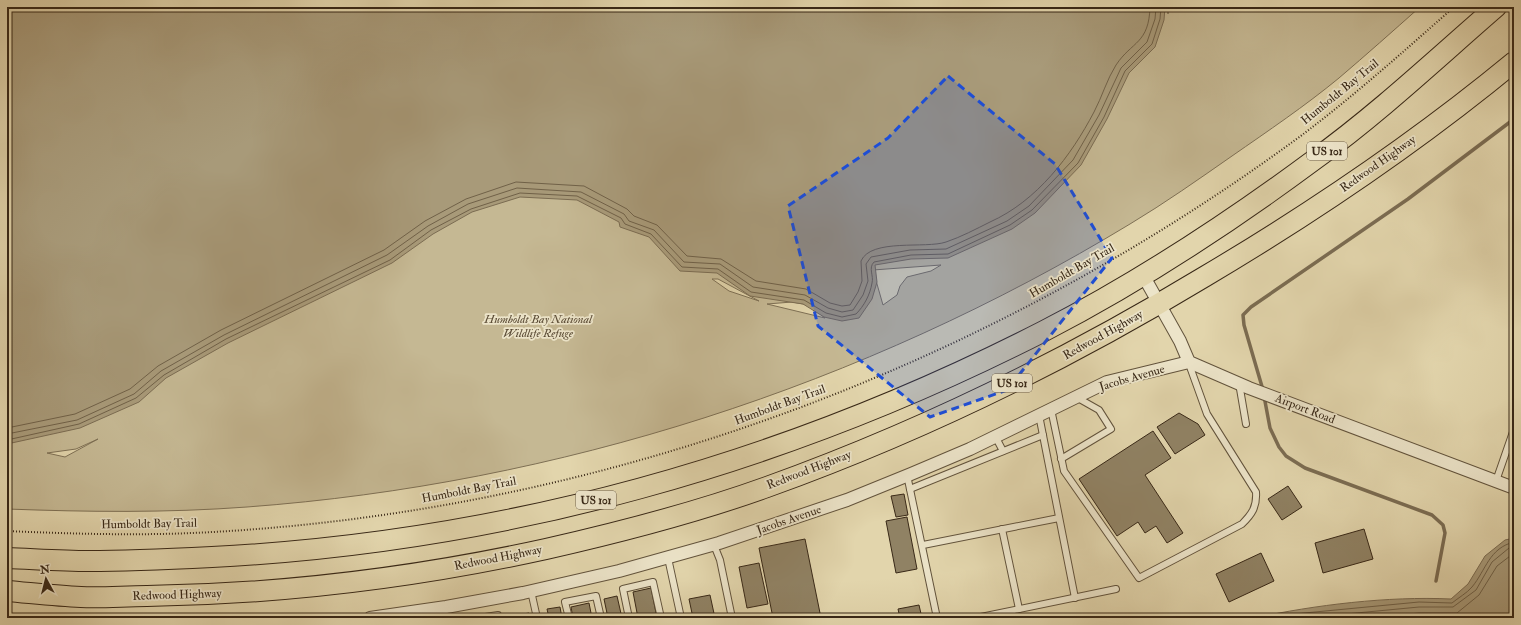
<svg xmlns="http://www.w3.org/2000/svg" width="1521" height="625" font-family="'IM FELL Double Pica',serif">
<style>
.green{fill:#c5b893;stroke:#7e7055;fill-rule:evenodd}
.water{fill:#a89a79;stroke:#7b6c52}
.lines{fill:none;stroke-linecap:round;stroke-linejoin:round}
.shore{stroke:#706148;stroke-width:1}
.stream{stroke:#7b6c52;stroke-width:3.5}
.building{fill:#908264;stroke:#382817}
.service-casing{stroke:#62533c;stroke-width:8}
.minor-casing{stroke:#62533c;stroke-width:14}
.trunk-casing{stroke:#382817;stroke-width:22}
.path{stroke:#382817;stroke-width:2;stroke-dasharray:1 2;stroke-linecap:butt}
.service{stroke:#ece4c9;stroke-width:6}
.minor{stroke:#ece4c9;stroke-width:12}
.trunk{stroke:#e2d5ac;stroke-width:20}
.marked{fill:#1d4ed8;fill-opacity:0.2;stroke:#1d4ed8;stroke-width:3;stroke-dasharray:8 5;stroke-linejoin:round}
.labels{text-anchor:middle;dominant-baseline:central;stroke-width:3.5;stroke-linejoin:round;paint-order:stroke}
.shield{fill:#ece4c9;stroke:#6e604c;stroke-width:1}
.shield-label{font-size:11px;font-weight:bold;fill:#382817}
.street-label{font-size:12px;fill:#382817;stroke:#ece4c9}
.park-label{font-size:12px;font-style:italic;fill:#5b4c36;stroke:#ece4c9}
</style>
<rect width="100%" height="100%" fill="#e2d5ac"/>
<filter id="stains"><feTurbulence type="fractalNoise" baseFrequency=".005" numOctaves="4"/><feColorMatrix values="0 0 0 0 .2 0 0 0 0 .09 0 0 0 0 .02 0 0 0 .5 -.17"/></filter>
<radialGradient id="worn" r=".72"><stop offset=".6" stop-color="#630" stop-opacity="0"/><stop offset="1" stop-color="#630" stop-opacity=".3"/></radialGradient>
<!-- green -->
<path class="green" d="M7,7H1167L1168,14L1169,7H1420C1393,31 1366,55 1339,78C1305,106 1268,131 1232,156C1199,179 1165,203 1130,224C863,386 558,484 247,507C167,513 87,512 7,509V459L9,458L7,457ZM941,265L931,271L907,277L900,286L897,295L883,305L873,270ZM712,279H718L759,301L729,291ZM792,302L809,305L825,318L767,304ZM98,439L65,457L47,453L76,449Z"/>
<!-- water -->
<g class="water">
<path d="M7,7H1165L1164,20L1155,47L1129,73L1107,119L1081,165L1035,213L1012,229L948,258L911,259L875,265L877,282L872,299L859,318L842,321L824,317L803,304L750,296L717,273L680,271L649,237L620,227L619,222L577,200L520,197L472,212L433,234L392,263L228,343L166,378L139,402L80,428L7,444Z"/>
<path d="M1514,538V618H1254C1315,605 1388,596 1451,599L1468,584L1485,556L1505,540Z"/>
</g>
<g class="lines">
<!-- shore -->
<g class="shore">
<path d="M7,428L75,414L130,389L158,366L221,330L384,250L425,221L466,199L516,182L584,186L627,209L634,216L657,225L687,256L721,259L756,281L806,289L830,303L842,306L850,305L858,292L862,281L861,261C871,238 926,249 946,242C961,237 976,229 990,222C1037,201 1071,156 1094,112C1102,97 1107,79 1116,65C1132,41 1149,44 1150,7"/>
<path d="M7,434L77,420L134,394L161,371L224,335L387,255L428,226L468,204L517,188L581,192L624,214L629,221L654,230L684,262L720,264L753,287L805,295L828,308L842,312L853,310L863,295L868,281L866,264L871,257L910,250L946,249L1007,221L1029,206L1073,160L1099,115L1121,68L1147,42L1155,19L1156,7"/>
<path d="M7,440L79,424L136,398L164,375L226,339L390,260L431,230L471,209L520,193L577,196L621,218L625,224L651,234L682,267L718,269L751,292L804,300L826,313L842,317L856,314C864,306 870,295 872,283C874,276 868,268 874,262L911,255L948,254L1010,225L1032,210L1078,163L1104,117L1125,71L1152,44L1160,19L1161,7"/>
<path d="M1274,618L1294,614L1419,602L1452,603C1458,598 1467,593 1472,587C1486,570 1489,548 1514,542"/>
<path d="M1304,618L1419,607H1453L1476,590L1492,562L1509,548L1514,547"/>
<path d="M1365,618L1419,613H1457L1479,595L1497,566L1514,553"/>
</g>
<!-- stream -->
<g class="stream">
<path d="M1263,390L1244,325L1243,315L1251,307L1408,199L1514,119"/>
<path d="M1264,396L1270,428L1279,447L1286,456L1305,468L1432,515L1443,525L1445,533L1436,581"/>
</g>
</g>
<!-- building -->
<g class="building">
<path d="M1179,413L1198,424L1205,435L1175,454L1157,427Z"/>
<path d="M1153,431L1171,458L1145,475L1183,533L1167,543L1156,526L1145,533L1138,522L1117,536L1079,479Z"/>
<path d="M1288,486L1302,507L1282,520L1268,499Z"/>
<path d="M904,494L908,515L896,517L891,496Z"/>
<path d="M907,517L917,569L896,573L886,521Z"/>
<path d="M1364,529L1373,559L1323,573L1315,543Z"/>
<path d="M805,539L821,618H773L759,548Z"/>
<path d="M1261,553L1274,581L1229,602L1216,574Z"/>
<path d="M759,563L768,604L747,608L739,567Z"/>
<path d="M651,588L657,618H638L633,592Z"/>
<path d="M710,595L715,618H693L689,599Z"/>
<path d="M617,596L622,618H608L604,599Z"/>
<path d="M589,603L592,618H573L571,607Z"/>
<path d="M919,605L922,618H900L898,609Z"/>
<path d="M560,607L562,618H549L547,609Z"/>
<path d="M529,613L530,618H505L506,617Z"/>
</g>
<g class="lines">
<defs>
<g id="service">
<path d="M1239,383L1246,424"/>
<path d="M1051,409L1064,471L1139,578L1242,524C1252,514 1257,507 1256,492L1207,414L1189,364"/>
<path d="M1039,415L1075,598"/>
<path d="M995,436L1003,451"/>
<path d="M1061,459L1111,429L1099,410L1076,397"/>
<path d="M907,475L937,618"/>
<path d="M1496,481L1514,429"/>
<path d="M910,489L1043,435"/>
<path d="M1002,529L1019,609"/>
<path d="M714,545L720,560L732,618"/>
<path d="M923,545L1059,518"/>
<path d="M668,558L681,618"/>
<path d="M531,591L537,618"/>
<path d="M479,618L498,615V618"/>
<path d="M569,618L565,602L596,596L601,618"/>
<path d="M629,618L623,589L653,582L661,618"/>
<path d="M976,618L1116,589"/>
</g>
<g id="minor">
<path d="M1143,275L1180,341L1189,362L1249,388L1514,488"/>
<path d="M370,618L446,607L523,593L619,571L719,543L847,500L911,474L970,449L1107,382L1189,362"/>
</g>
<g id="trunk">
<path d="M7,558C34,559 62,561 89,561C130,561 171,559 212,557C504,542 784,464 1044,331C1139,282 1229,223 1314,160C1379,113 1436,59 1496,7"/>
<path d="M7,591C31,593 56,596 81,597C103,598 125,596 147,596C281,594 414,578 546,549C621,532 695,513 767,487C920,432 1065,361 1204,277C1312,213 1417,142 1514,62"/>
</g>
</defs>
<!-- service casing -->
<use href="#service" class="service-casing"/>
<!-- minor casing -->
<use href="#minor" class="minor-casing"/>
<!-- trunk casing -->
<use href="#trunk" class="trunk-casing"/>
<!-- path -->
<path class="path" d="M7,531C76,534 144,536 213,532C606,510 986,368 1302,135C1355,95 1404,51 1454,7"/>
<!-- service -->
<use href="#service" class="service"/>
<!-- minor -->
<use href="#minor" class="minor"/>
<!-- trunk -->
<use href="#trunk" class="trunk"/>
</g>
<!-- marked area -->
<path class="marked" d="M948,76L1055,164L1112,258L1007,390L930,417L818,326L788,206L888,138Z"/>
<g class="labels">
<!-- shield labels -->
<g class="shield">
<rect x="1307" y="142" width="40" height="18" rx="3"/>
<rect x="992" y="374" width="40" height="18" rx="3"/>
<rect x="576" y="491" width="40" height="18" rx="3"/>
</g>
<g class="shield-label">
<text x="1327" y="151">US 101</text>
<text x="1012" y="383">US 101</text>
<text x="596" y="500">US 101</text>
</g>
<!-- street labels -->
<g class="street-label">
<text transform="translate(1340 92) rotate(-39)">Humboldt Bay Trail</text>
<text transform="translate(1378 164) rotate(-35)">Redwood Highway</text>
<text transform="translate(1072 271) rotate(-30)">Humboldt Bay Trail</text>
<text transform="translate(1103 335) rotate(-29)">Redwood Highway</text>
<text transform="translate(1132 378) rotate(-16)">Jacobs Avenue</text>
<text transform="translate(780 405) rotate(-20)">Humboldt Bay Trail</text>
<text transform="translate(1305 409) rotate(21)">Airport Road</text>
<text transform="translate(809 470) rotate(-21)">Redwood Highway</text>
<text transform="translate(469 490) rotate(-11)">Humboldt Bay Trail</text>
<text transform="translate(789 520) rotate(-19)">Jacobs Avenue</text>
<text transform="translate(149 524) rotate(-1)">Humboldt Bay Trail</text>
<text transform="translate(498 558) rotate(-11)">Redwood Highway</text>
<text transform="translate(177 595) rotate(-2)">Redwood Highway</text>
</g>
<!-- park labels -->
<g class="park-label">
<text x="538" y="319">Humboldt Bay National<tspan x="538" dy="14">Wildlife Refuge</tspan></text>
</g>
</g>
<!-- margin -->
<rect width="1521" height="625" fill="none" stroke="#e2d5ac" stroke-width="24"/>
<rect x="8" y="8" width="1505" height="609" fill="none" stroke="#382817" stroke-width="2"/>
<rect x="12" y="12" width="1497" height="601" fill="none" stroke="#382817"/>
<!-- north arrow -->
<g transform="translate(46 579) rotate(353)" stroke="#ece4c9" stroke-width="3" paint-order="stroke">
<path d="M0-3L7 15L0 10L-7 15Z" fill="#382817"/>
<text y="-6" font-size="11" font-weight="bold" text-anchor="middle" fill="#382817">N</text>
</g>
<rect width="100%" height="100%" filter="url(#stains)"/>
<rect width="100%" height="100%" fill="url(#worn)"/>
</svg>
